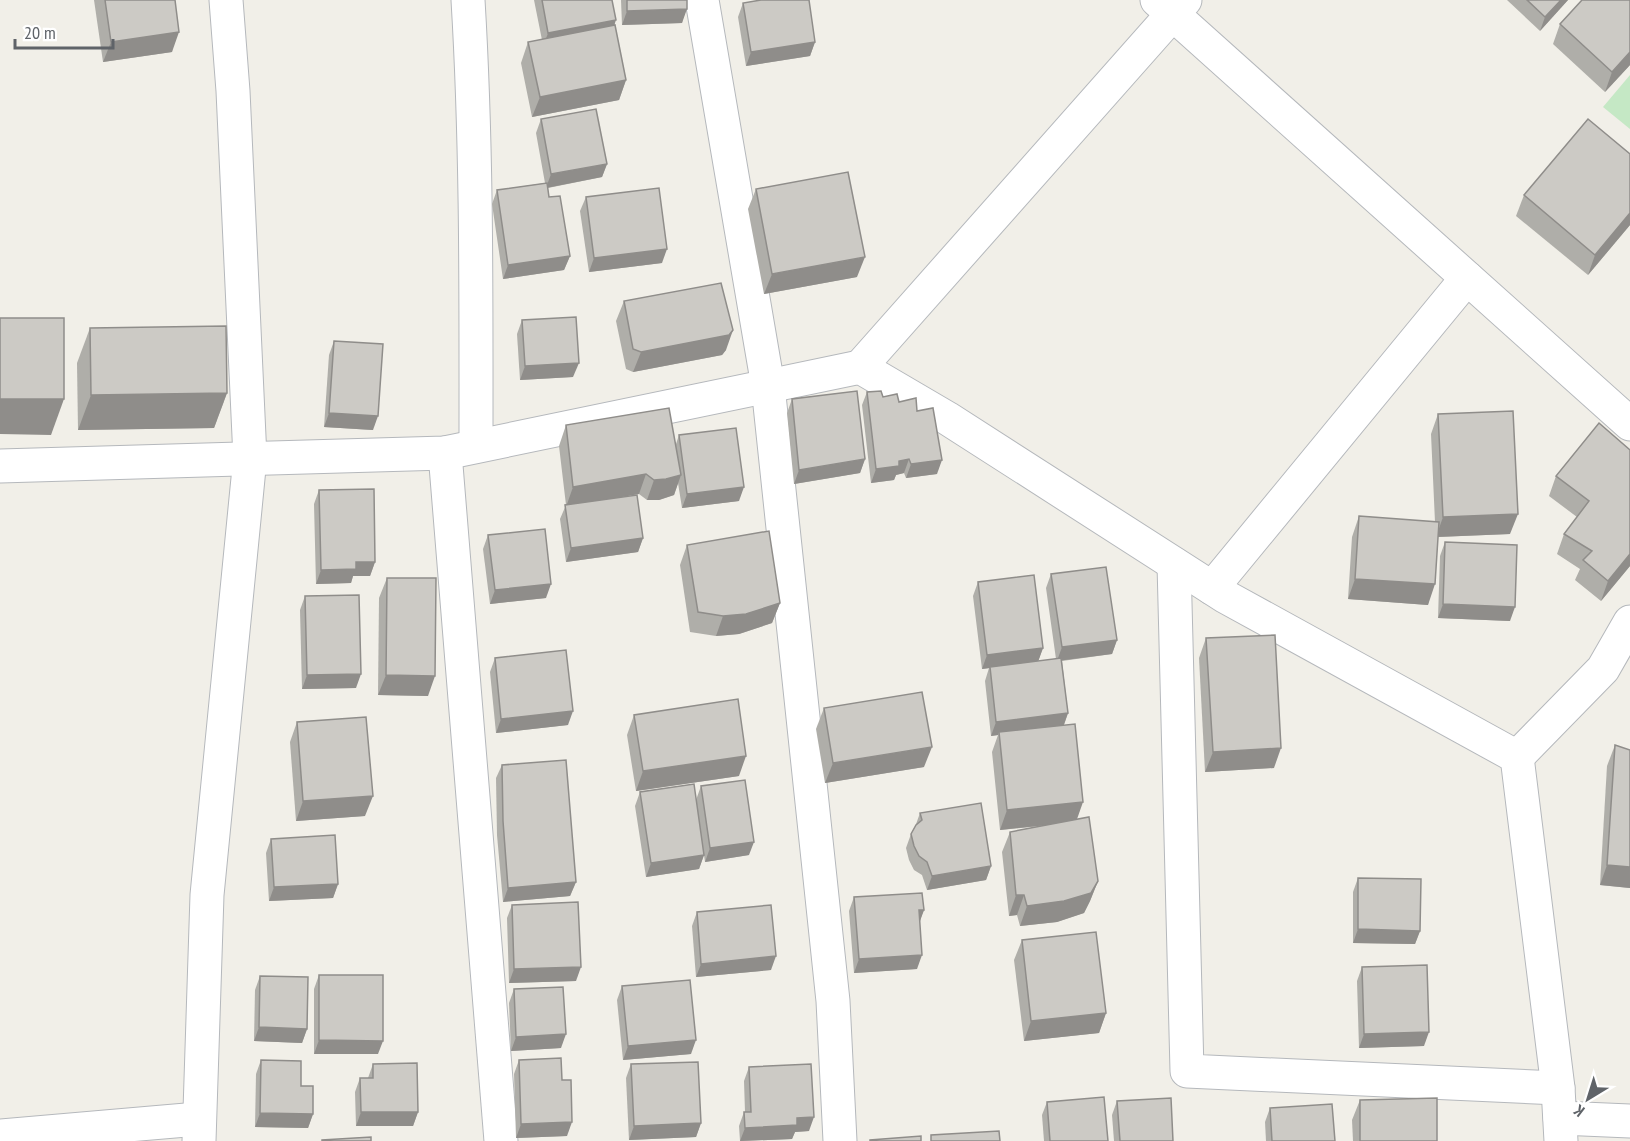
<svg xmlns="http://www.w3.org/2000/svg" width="1630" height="1141" font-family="'PT Sans Narrow',sans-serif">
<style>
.green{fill:#c5e8c5}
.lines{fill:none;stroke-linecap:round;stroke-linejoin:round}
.minor-casing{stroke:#b5b8bc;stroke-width:35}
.minor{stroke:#fff;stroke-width:33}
.wall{fill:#afaea9}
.shaded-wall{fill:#8f8d8a}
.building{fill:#cccac5;stroke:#8f8d8a;stroke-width:1.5}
</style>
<rect width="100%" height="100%" fill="#f1efe8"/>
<!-- green -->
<path class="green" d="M1630,75V129L1603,107Z"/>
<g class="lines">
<defs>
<g id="minor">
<path d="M468,0C477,149 476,298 476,446"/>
<path d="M702,0L768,386L833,1001L840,1141"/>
<path d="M1157,0L1630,424"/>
<path d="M860,367L1185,0"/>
<path d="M445,453L501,1141"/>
<path d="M0,466L445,453L860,367L947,418L1226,597L1517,757L1558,1088L1561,1141"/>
<path d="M1174,564L1187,1071L1558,1088"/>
<path d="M1212,588L1467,278"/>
<path d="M1517,757L1603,669L1630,622"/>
<path d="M1560,1118L1630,1121"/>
<path d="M0,1136L198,1119"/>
<path d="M199,1141L207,895L250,458L233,91L226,0"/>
</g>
</defs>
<!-- minor casing -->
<use href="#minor" class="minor-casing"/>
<!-- minor -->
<use href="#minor" class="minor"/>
</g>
<!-- wall -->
<g class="wall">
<path d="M94,0H175L172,52L103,62Z"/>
<path d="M534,0H612L615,25L626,80L619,100L532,117L521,63L528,42L542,40Z"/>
<path d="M621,0H687L682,23L622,25Z"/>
<path d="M1507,0H1568L1540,31Z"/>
<path d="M743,3L815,42L810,56L746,66L738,17Z"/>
<path d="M1560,24L1630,65L1605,92L1553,44Z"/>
<path d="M541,119L607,164L602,177L548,188L549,197L570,256L564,270L503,279L492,204L497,190L545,183L536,133Z"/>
<path d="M1630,154V225L1588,275L1516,216L1524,195Z"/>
<path d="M756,189L857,277L764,294L748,209Z"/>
<path d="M586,197L662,263L589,272L580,211Z"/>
<path d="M624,301L726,350L722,355L633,372L626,369L616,321Z"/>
<path d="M522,320L573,377L520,380L517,334Z"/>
<path d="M90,328L227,393L214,428L78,430L77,363Z"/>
<path d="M334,341L373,430L324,427L329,355Z"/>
<path d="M867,392L899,402L917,411L937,474L906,478L904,473L896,475L894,480L871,483L862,405Z"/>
<path d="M792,399L865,459L860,473L794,484L787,413Z"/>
<path d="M1438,414L1510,534L1438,537L1428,605L1348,599L1352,537L1359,516L1435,522L1431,434Z"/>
<path d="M566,425L676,444L679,435L739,501L682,508L678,483L674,495L659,500H647L639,494L620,497L643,538L638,552L566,562L560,519L566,505L559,446Z"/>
<path d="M1630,450V566L1601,601L1575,580L1580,569L1557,554L1564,534L1577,517L1549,496L1556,476Z"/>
<path d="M319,490L375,562L370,576H353L351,583L316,584L314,504Z"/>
<path d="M488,535L546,598L490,604L483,549Z"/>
<path d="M1445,542L1510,621L1438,618L1440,556Z"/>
<path d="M687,545L780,603L772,623L739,634L716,636L690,632L680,565Z"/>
<path d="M1051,574L1117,640L1112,654L1062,661L1068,713L1064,725L1077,819L1098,881L1090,901L1084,913L1057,922L1020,926L1017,915L1009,916L1002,852L1010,832L1040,826L1000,830L992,752L998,735L991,736L985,681L989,668L982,669L973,596L978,582L1043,648L1038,661L1056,659L1046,588Z"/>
<path d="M387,578L428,696L378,695L379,598Z"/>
<path d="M305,596L356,688L302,689L300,610Z"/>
<path d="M1206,638L1274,768L1205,772L1199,658Z"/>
<path d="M495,658L568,725L496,733L490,672Z"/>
<path d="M824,708L924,767L825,783L816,729Z"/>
<path d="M634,715L739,776L636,791L627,735Z"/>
<path d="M297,722L365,816L296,821L290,742Z"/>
<path d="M1615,745L1630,888L1600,885L1607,766Z"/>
<path d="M502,765L576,882L570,896L503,902L497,835L496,778Z"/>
<path d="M701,786L749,855L705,862L704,855L699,869L646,877L635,806L640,792L696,800Z"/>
<path d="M920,813L991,866L986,880L927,890L922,875L914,870L909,860L906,848L911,834L915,827Z"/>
<path d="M271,839L338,884L333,898L269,901L266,853Z"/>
<path d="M1358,878L1420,931L1415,944L1353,943V892Z"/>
<path d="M854,897L924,910L919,922L917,969L854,973L849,911Z"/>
<path d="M512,905L576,981L509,983L507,918Z"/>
<path d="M697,912L771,970L696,977L692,926Z"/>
<path d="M1022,940L1106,1013L1099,1033L1024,1041L1014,960Z"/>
<path d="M1362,967L1424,1046L1359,1048L1357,981Z"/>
<path d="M319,975L378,1054H314V989Z"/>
<path d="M260,976L307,1029L302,1043L254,1041L255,990Z"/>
<path d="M622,986L691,1054L623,1060L617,1000Z"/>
<path d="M514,989L561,1048L511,1051L509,1003Z"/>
<path d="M261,1060L301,1086L313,1114L308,1128L255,1127L256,1074Z"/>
<path d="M519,1060L562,1080L567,1136L516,1138L514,1074Z"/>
<path d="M373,1064L418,1112L413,1126H356L355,1092L360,1078H368Z"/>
<path d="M631,1064L701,1123L696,1137L629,1140L626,1078Z"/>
<path d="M749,1067L809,1131L795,1132L792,1139L740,1141L739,1126L744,1112H745L744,1081Z"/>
<path d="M1360,1100L1437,1141H1353L1352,1120Z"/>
<path d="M1117,1101L1173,1141H1114L1112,1115Z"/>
<path d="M1047,1102L1108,1141H1044L1042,1115Z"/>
<path d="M1270,1108L1335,1141H1266L1265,1122Z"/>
</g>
<!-- shaded-wall -->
<g class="shaded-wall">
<path d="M1561,0H1568L1540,31L1545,17Z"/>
<path d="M687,9L682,23L622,25L627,11Z"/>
<path d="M616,20L611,34L543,47L548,33Z"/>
<path d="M179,32L172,52L103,62L111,42Z"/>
<path d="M815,42L810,56L746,66L751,52Z"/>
<path d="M1630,52V65L1605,92L1612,72Z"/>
<path d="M626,80L619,100L532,117L540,97Z"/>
<path d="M607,164L602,177L546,188L551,174Z"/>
<path d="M1630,213V225L1588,275L1595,255Z"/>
<path d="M667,249L662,263L589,272L594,258Z"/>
<path d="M570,256L564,270L503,279L508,265Z"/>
<path d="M865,257L857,277L764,294L772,274Z"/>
<path d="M733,330L726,350L722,355L633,372L641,352Z"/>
<path d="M579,363L573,377L520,380L525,366Z"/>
<path d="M227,393L214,428L78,430L91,395Z"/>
<path d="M0,399H64L51,435L0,434Z"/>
<path d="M329,413L378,416L373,430L324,427Z"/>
<path d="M865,459L860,473L794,484L799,470Z"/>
<path d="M909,459L904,473L896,475L894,480L871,483L876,469L899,461Z"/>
<path d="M942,460L937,474L906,478L911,464Z"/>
<path d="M646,474L639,494L566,507L573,487Z"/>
<path d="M681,475L674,495L659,500H647L654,480Z"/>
<path d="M744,487L739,501L682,508L687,494Z"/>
<path d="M1518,514L1510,534L1436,537L1443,517Z"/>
<path d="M643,538L638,552L566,562L571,548Z"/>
<path d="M1630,554V566L1601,601L1608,581Z"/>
<path d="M356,562H375L370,576H353L351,583L316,584L321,570Z"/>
<path d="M1355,579L1435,584L1428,605L1348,599Z"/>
<path d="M551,584L546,598L490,604L495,590Z"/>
<path d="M780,603L772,623L739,634L716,636L723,616Z"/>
<path d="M1443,604L1515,607L1510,621L1438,618Z"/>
<path d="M1117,640L1112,654L1057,661L1062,647Z"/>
<path d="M1043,648L1038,662L982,669L987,655Z"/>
<path d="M361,674L356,688L302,689L307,675Z"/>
<path d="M386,675L435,676L428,696L378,695Z"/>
<path d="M573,711L568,725L496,733L501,719Z"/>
<path d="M1068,713L1063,727L999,732L998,735L991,736L996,722Z"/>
<path d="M932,747L924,767L825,783L833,763Z"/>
<path d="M1281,748L1274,768L1205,772L1213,752Z"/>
<path d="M746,756L739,776L636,791L643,771Z"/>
<path d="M373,796L365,816L296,821L303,801Z"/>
<path d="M1083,802L1076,822L1000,830L1007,810Z"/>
<path d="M754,842L749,855L705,862L710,848Z"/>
<path d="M704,855L699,869L646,877L651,863Z"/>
<path d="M1607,865L1630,867V888L1600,885Z"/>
<path d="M991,866L986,880L927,890L932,876Z"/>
<path d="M1098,881L1090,901L1084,913L1057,922L1020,926L1027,906Z"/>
<path d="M576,882L570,896L503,902L508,888Z"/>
<path d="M338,884L333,898L269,901L274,887Z"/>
<path d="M1016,895H1024L1017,915L1009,916Z"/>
<path d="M919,910H924L919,924Z"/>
<path d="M1358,929L1420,931L1415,944L1353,943Z"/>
<path d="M922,955L917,969L854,973L859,959Z"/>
<path d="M776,956L771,970L696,977L701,964Z"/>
<path d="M581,967L576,981L509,983L514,969Z"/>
<path d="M1106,1013L1099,1033L1024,1041L1031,1021Z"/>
<path d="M259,1027L307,1029L302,1043L254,1041Z"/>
<path d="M1429,1032L1424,1046L1359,1048L1364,1034Z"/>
<path d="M566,1034L561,1048L511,1051L516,1037Z"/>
<path d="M319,1040L383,1041L378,1054H314Z"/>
<path d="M696,1040L691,1054L623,1060L628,1046Z"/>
<path d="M361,1112H418L413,1126H356Z"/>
<path d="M260,1113L313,1114L308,1128L255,1127Z"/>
<path d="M814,1117L809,1131L795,1132L792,1139L740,1141L745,1128L797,1118Z"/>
<path d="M572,1122L567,1136L516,1138L521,1124Z"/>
<path d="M701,1123L696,1137L629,1140L634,1126Z"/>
</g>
<!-- building -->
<g class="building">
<path d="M105,0H175L179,32L111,42Z"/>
<path d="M542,0H612L616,20L548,33Z"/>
<path d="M627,0H687V9L627,11Z"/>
<path d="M761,0H809L815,42L751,52L743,3Z"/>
<path d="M1527,0H1561L1545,17Z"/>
<path d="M1582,0H1630V52L1612,72L1560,24Z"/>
<path d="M615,25L626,80L540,97L528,42Z"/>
<path d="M596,109L607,164L551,174L541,119Z"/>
<path d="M1588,119L1630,154V213L1595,255L1524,195Z"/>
<path d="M848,172L865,257L772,274L756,189Z"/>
<path d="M547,183L549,197L560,196L570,256L508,265L497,190Z"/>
<path d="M659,188L667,249L594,258L586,197Z"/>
<path d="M721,283L733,330L729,335L641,352L633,349L624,301Z"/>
<path d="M576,317L579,363L525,366L522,320Z"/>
<rect x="0" y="318" width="64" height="81"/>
<path d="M226,326L227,393L91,395L90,328Z"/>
<path d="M334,341L383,344L378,416L329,413Z"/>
<path d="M857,391L865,459L799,470L792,399Z"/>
<path d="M881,391L883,397L897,394L899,402L916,398L917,411L933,408L942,460L911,464L909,459L899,461V466L876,469L867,392Z"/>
<path d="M669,408L681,475L666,479L654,480L646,474L573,487L566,425Z"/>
<path d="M1513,411L1518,514L1443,517L1438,414Z"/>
<path d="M1599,423L1630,450V554L1608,581L1583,560L1592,551L1564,534L1589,501L1556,476Z"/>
<path d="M736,428L744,487L687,494L679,435Z"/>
<path d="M374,489L375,562H356V569L321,570L319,490Z"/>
<path d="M637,495L643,538L571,548L565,505Z"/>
<path d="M1359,516L1439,522L1435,584L1355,579Z"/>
<path d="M545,529L551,584L495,590L488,535Z"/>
<path d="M769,531L780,603L746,614L723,616L698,612L687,545Z"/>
<path d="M1445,542L1517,545L1515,607L1443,604Z"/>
<path d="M1106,567L1117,640L1062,647L1051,574Z"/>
<path d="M1034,575L1043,648L987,655L978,582Z"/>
<path d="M387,578H436L435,676L386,675Z"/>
<path d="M359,595L361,674L307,675L305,596Z"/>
<path d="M1275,635L1281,748L1213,752L1206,638Z"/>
<path d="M566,650L573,711L501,719L495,658Z"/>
<path d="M1061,658L1068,713L996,722L990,667Z"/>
<path d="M922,692L932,747L833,763L824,708Z"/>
<path d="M738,699L746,756L643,771L634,715Z"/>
<path d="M366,717L373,796L303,801L297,722Z"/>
<path d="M1075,724L1083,802L1007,810L999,732Z"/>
<path d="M1615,745L1630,750V867L1607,865Z"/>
<path d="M566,760L576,882L508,888L503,821L502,765Z"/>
<path d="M745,780L754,842L710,848L701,786Z"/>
<path d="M694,784L704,855L651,863L640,792Z"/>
<path d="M981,803L991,866L932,876L927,862L919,856L914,846L911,834L916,825L922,820L920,813Z"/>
<path d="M1089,817L1098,881L1091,893L1064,901L1027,906L1024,895H1016L1010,832Z"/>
<path d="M335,835L338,884L274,887L271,839Z"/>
<path d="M1358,878L1421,879L1420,931L1358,929Z"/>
<path d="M922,893L924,910H919L922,955L859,959L854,897Z"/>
<path d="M578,902L581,967L514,969L512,905Z"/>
<path d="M771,905L776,956L701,964L697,912Z"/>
<path d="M1096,932L1106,1013L1031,1021L1022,940Z"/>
<path d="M1427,965L1429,1032L1364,1034L1362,967Z"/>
<path d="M319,975H383V1041L319,1040Z"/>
<path d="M260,976L308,977L307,1029L259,1027Z"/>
<path d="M690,980L696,1040L628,1046L622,986Z"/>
<path d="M563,987L566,1034L516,1037L514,989Z"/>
<path d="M561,1058L562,1080H571L572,1122L521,1124L519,1060Z"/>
<path d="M261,1060L301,1061V1086H313V1114L260,1113Z"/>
<path d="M698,1062L701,1123L634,1126L631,1064Z"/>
<path d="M417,1063L418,1112H361L360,1078H373V1064Z"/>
<path d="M811,1064L814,1117L797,1118V1125L745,1128L744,1112H751L749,1067Z"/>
<path d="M1104,1097L1108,1141H1050L1047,1102Z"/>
<path d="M1171,1098L1173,1141H1120L1117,1101Z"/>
<path d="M1437,1098V1141H1360V1100Z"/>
<path d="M1332,1104L1335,1141H1272L1270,1108Z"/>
<path d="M999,1131L1000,1141H931V1135Z"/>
<path d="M921,1136V1141H870V1140Z"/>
<path d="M371,1137V1141H322V1140Z"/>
</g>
<!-- north arrow -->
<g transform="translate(1588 1099) rotate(218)" stroke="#ffffff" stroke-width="4.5" paint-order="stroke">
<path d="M0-4.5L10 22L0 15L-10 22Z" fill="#5f6368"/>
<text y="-9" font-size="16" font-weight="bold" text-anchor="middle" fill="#5f6368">K</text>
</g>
<!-- scale -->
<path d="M15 39v9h98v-9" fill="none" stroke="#5f6368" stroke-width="3"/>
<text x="24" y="39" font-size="18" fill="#5f6368" stroke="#ffffff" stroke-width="4.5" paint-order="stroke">20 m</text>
</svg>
